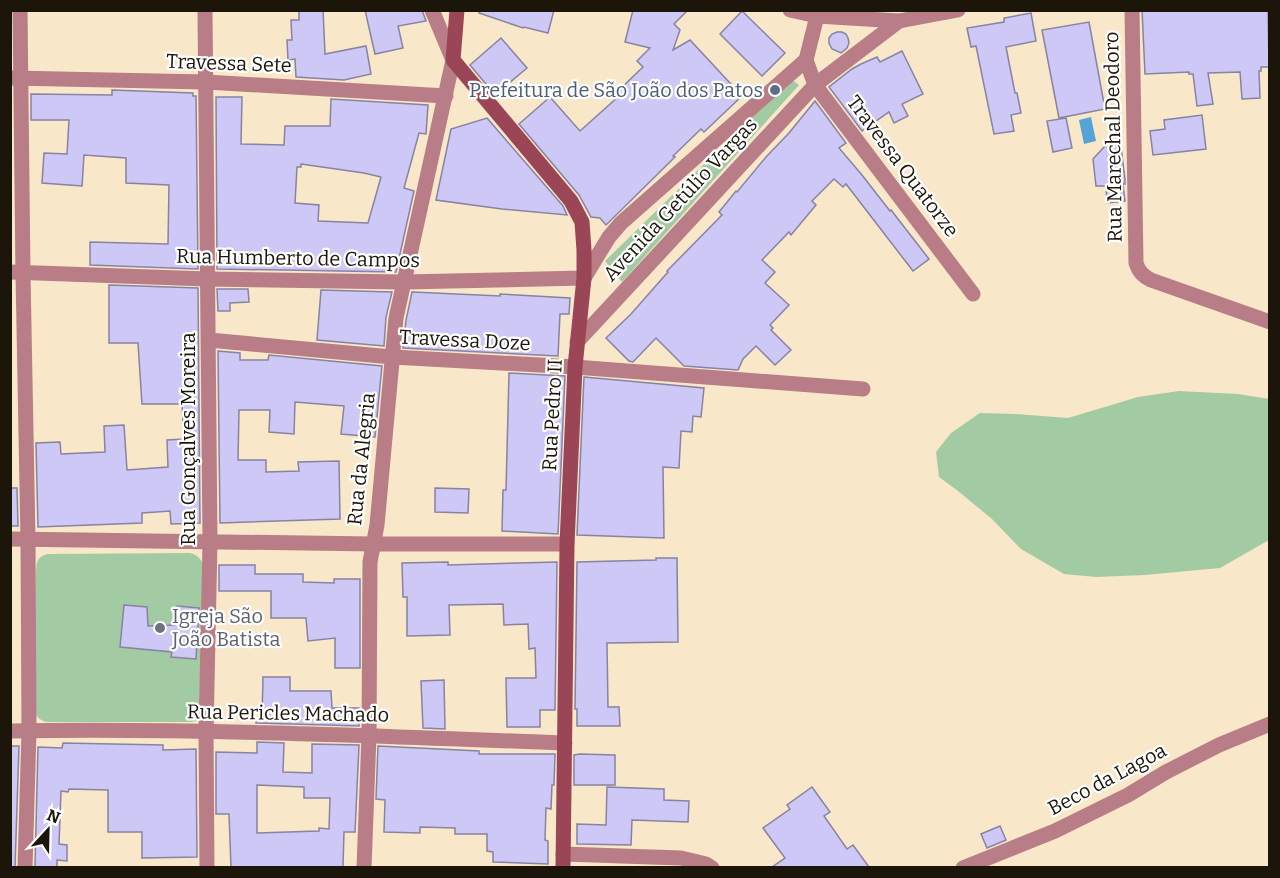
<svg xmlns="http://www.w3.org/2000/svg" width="1280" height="878" font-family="Bitter,serif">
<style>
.green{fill:#a3cba3}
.water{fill:#56a4d6}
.building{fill:#cec8f6;stroke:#8783a1;stroke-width:1.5;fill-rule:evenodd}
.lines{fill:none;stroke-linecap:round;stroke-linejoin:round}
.street{stroke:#b87d86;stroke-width:15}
.secondary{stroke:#9b4657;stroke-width:15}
.service-dot{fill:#5c6f8a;stroke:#fff;stroke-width:2}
.worship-dot{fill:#6b7280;stroke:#fff;stroke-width:2}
.labels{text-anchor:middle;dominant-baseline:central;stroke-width:4.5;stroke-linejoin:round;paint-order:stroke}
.street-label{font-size:20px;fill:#1b150a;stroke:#fff}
.service-label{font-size:20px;fill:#4e5e75;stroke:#fff;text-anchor:end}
.worship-label{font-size:20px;fill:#5b616d;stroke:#fff;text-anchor:start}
</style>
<rect width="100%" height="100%" fill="#f8e7c8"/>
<!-- green -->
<g class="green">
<path d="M791,79L799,85L622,282L605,261Z"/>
<path d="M1179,391L1238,394L1269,399V540L1220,568L1145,575L1096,577L1064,574L1021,549L992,519L958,491L939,477L936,452L951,433L980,413L1015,414L1068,418L1138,397Z"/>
<path d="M190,553C197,555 201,558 203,565L199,718L196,721L191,722H47C38,720 36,716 33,707L36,572C37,562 36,558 47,554Z"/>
</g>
<!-- water -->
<path class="water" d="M1091,117L1096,141L1084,144L1079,120Z"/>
<!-- building -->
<g class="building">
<path d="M299,10H323L325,54L366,46L371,74L344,80L296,77L295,59L288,60L287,40H292L291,20H299Z"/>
<path d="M365,10H422L426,21L398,26L403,48L375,54Z"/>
<path d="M480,10H554L548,33L524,27L523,28L479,13Z"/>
<path d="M633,10H688L674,24L680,30L673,50L690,40L742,96L704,132L701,129L673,156L675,157L606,225L600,218L591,217L579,195L519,124L550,97L580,131L619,96L616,93L643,67L637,61L650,48L625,42Z"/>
<path d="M1142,10H1268L1269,67H1261V71H1259L1260,98L1242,99L1240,72L1208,73L1213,104L1197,106L1193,74H1189V72L1145,74Z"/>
<path d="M742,11L785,53L762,76L720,34Z"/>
<path d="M1031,13L1036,41L1006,47L1015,93H1017L1021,113L1011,115L1014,131L994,134L976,46L971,47L967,28L1004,22V18Z"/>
<path d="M1089,22L1105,109L1059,118L1042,30Z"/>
<path d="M837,32H842L846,34L848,38L849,43L847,48L841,53L832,49L829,43V38L832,34Z"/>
<path d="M501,38L527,68L495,95L470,65Z"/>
<path d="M902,51L923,94L902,104L908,116L894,123L889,112L862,131L829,87L852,69L861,64L877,57L880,62Z"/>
<path d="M112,90L193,93V96H196L198,269L90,265V242L168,244L169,185L126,183V158L84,155L82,186L42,183L44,153L67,154L69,120H31V94L112,95Z"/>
<path d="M216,97H242L241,144L284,145L285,126H330L331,99L428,105L426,134L419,133L404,188L414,191L396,272L217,269ZM301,164L364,173L381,177L368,223L318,221L319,205L295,203L297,167H301Z"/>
<path d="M815,101L846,143L839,148L862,175L890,211L891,210L929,259L913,271L846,184L843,187L834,179L812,201L816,205L791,235L789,232L762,260L775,272L765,283L789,305L770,325L773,328L771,330L791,350L775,365L756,346L743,359L738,370L684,366L656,338L633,362L629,361L606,338L631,314L668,272L667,271L722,215L719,212L736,191L737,192L766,157L789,133Z"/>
<path d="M1202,115L1206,149L1153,155L1150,131L1165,129L1164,120Z"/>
<path d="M487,118L563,206L567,215L502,209L436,200L451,129Z"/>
<path d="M1066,118L1072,148L1053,152L1047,121Z"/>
<path d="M1119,131L1125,179V184H1123L1125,201L1107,203L1106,186H1096L1093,159Z"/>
<path d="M109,285L198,288L200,523L171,524L170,511L142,513V523L38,527L36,443L60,442L61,454L105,452L104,426L124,425L127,470L168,467L167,440L184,439L182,404H142L138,343H109Z"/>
<path d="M217,289H248L249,302L230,303V311H218Z"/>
<path d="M321,290L392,292L386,317L384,346L317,340Z"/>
<path d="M412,292L500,296V294L570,298L569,314H560L558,356L403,348L406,320Z"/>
<path d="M218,351L240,353V360H268L269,355L382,366L375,437L341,434L344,406L295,402L294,434L269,432L270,410H239L238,460H266V472L299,471L298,462L339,461L340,519L220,523Z"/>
<path d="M509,373L565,376L558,534L502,531L503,490H506Z"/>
<path d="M584,377L704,388L701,417L693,416L692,432L681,431L679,468L663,467L664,538L577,535Z"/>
<path d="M10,488H17L18,526H10Z"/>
<path d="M435,488L469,489L468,513L435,512Z"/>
<path d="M656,558H677L678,642L607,643L608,707H619L620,726H577V709H575L577,562L656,560Z"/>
<path d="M448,562V565L557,562L555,710H540V727H507L506,678H536L535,648L529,649L528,624L504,625L503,604L449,605L450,635L407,636V597H403L402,563Z"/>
<path d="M219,565H255V574H303V582L334,583V579H360V668H335V638L308,641L306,618H271V591H219Z"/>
<path d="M124,605L147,607L148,626L175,625L174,610H177V606L199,608L196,659L171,657L172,652L120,647Z"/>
<path d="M263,677H290V691H331L332,708H359V726L256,723V718H262Z"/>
<path d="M444,680L445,729L423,728L421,681Z"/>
<path d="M257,742L284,743L283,772L312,773V744L359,745L355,832H344L343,867H231L229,814H216V752L257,753ZM257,785L304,787V798H330L329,829L319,828V831L257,833Z"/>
<path d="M63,743L163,745V750L196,749L197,857L142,858V832H108V790L69,789L68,792L61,791L59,844L67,845V861L57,860V867H35L38,747L62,748Z"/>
<path d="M10,746H19L15,867H10Z"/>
<path d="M378,746L479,751V754H555L554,785H552L551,809L546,808L545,840L548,841V864L493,862V852L487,851V834H455V828L420,827V833L384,832L385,800L376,799Z"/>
<path d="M580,754L615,755V785H574V755Z"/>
<path d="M607,787L664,789V800L689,801L688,822L632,820L631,845L577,844V824L606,825Z"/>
<path d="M812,787L830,812L824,816L847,849L853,845L869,867H772L785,858L763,828L790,809L787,805Z"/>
<path d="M1000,826L1006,840L987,848L981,834Z"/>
</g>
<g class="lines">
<!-- street -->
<g class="street">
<path d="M20,10L23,273L28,540L29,731L25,868"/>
<path d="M205,10L210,542L206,732L207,868"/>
<path d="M790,10L817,16L899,21L958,10"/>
<path d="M1132,10L1136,263C1139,272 1143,276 1151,280L1270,322"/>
<path d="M806,60L815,85L973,294"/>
<path d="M806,60L817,16L818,10"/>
<path d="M10,78L206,82L446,96"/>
<path d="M10,272L207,279L403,282L584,278L609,237L621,223L806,60"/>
<path d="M209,340L392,357L575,367L863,389"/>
<path d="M577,342L815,85L899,21"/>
<path d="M10,539L373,544H567"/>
<path d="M10,731C195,728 380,736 565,743"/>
<path d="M563,854L681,858L706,864L712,868"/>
<path d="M364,868L369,735L370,562L377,525L396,318L453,60L432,10"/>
<path d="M963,868L1055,831L1128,795L1166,772L1219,745L1270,724"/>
</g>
<!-- secondary -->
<path class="secondary" d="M457,10L453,60L571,201L582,222L584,250V278L575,367L567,544L563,868"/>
</g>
<!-- markers -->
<circle class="service-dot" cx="775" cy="90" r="6"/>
<circle class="worship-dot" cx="160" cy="628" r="6"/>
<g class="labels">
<!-- street labels -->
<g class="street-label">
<text transform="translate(229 63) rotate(2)">Travessa Sete</text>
<text transform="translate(1113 137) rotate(-91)">Rua Marechal Deodoro</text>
<text transform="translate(903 166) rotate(53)">Travessa Quatorze</text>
<text transform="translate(680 199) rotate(-47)">Avenida Getúlio Vargas</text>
<text transform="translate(298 258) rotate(1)">Rua Humberto de Campos</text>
<text transform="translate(465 340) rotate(3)">Travessa Doze</text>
<text transform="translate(552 415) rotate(-87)">Rua Pedro II</text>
<text transform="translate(188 439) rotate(-90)">Rua Gonçalves Moreira</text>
<text transform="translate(361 459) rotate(-84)">Rua da Alegria</text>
<text transform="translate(288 713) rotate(1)">Rua Pericles Machado</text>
<text transform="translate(1107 779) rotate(-28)">Beco da Lagoa</text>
</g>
<!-- service labels -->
<g class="service-label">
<text x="763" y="90">Prefeitura de São João dos Patos</text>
</g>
<!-- worship labels -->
<g class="worship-label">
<text x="172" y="616">Igreja São<tspan x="172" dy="23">João Batista</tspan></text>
</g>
</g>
<!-- border -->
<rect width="1280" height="878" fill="none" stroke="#1b150a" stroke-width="24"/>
<!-- north arrow -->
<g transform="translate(48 830) rotate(22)" stroke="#ffffff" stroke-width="4.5" paint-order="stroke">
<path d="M0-4.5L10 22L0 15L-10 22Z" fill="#1b150a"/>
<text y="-9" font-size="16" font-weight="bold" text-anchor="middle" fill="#1b150a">N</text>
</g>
</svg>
